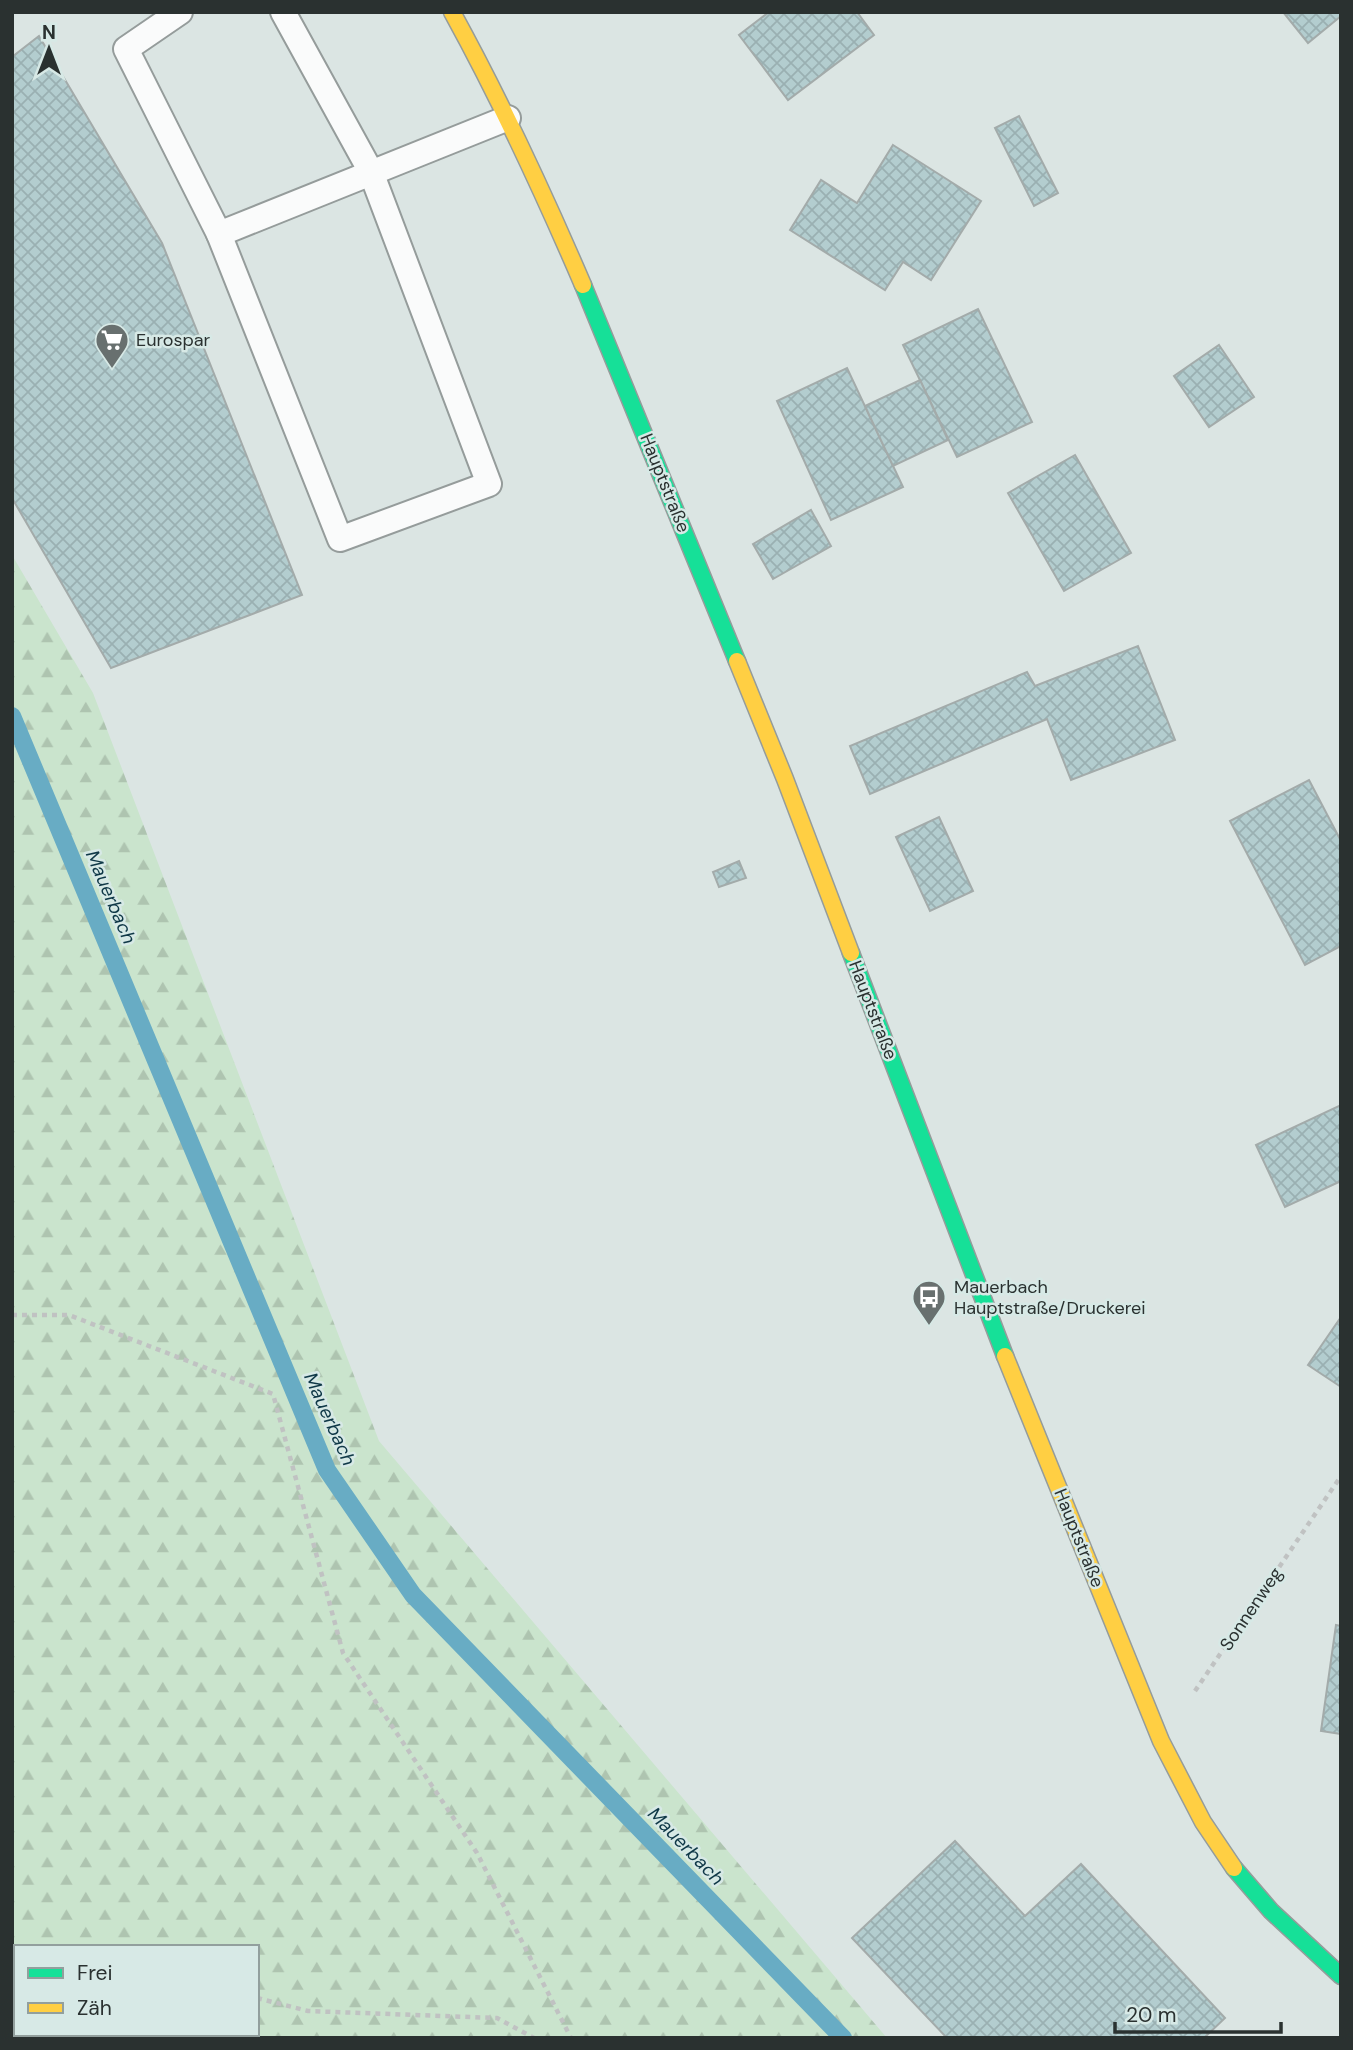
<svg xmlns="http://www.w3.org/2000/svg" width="1353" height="2050" font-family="'DM Sans',sans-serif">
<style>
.forest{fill:url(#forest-firs);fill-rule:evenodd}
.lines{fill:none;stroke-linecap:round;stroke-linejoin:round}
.stream{stroke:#68acc4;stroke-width:18}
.building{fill:url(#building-cross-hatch);stroke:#a3abaa;stroke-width:2}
.lane-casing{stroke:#959c9b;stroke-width:28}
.fast-casing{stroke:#959c9b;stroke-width:19}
.slow-casing{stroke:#959c9b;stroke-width:19}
.path{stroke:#c0c2c2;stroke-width:4.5;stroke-dasharray:5 5;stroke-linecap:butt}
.lane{stroke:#fafbfb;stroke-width:24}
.fast{stroke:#16e098;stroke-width:16}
.slow{stroke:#ffcf43;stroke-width:16}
.labels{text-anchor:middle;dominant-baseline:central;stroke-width:5;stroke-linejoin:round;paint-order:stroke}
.poi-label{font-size:18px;fill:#2a3130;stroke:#d7e9e6;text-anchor:start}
.street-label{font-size:18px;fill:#2a3130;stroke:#d7e9e6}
.water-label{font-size:19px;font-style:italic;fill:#0f3847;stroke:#d7e9e6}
</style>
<defs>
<pattern id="forest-firs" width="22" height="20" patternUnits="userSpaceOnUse" patternTransform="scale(1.75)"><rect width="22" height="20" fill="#cae4cd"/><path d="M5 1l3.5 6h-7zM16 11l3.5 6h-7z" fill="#aec4b0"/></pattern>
<pattern id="building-cross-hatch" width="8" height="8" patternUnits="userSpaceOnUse" patternTransform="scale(1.75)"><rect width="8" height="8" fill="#b3cdcf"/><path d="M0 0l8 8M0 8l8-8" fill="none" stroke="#9ab0b2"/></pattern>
</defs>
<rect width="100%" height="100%" fill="#dbe5e3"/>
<!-- forest -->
<path class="forest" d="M12,555L93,693L379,1441L887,2038H12ZM16,1947H257V2034H16Z"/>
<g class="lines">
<!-- stream -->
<path class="stream" d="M12,716L327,1470L413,1595L843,2038"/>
</g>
<!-- building -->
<g class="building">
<path d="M769,12H857L874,35L788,100L739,35Z"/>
<path d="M1283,12H1341V16L1308,43Z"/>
<path d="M39,36L162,243L302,595L111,668L12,498V57Z"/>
<path d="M1019,116L1058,193L1034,206L995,128Z"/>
<path d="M893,145L981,201L931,280L903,262L885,290L790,230L821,180L857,203Z"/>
<path d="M978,309L1032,422L957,457L903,345Z"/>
<path d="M1219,345L1254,397L1209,427L1174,376Z"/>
<path d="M847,368L903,487L831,520L777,401Z"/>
<path d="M920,380L948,440L893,466L865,406Z"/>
<path d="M1075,455L1131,553L1064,591L1008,493Z"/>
<path d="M811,510L831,546L773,579L753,544Z"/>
<path d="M1138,646L1175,740L1071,780L1047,719L870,794L850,746L1027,672L1035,686Z"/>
<path d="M1309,780L1341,841V946L1305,965L1230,821Z"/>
<path d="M939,817L973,891L930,911L896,837Z"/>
<path d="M739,861L746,878L719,887L713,872Z"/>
<path d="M1341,1105V1181L1285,1207L1256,1145Z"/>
<path d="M1341,1317V1387L1308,1365Z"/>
<path d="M1336,1625L1341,1626V1734L1321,1731Z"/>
<path d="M955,1841L1025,1916L1081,1864L1225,2018L1204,2038H947L852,1938Z"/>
</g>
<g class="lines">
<defs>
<g id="lane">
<path d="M180,12L126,49L219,234"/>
<path d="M283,12L371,172L489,484L340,539L219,234L508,118"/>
</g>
<g id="fast">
<path d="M583,285L737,661"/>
<path d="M851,953L1005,1356"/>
<path d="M1234,1868L1271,1911L1341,1976"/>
</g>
<g id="slow">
<path d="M452,12C501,101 543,192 583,285"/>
<path d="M737,661L785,779L851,953"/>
<path d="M1005,1356L1161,1741L1203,1822L1234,1868"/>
</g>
</defs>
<!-- lane casing -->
<use href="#lane" class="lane-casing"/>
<!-- fast casing -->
<use href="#fast" class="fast-casing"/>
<!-- slow casing -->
<use href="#slow" class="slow-casing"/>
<!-- path -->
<g class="path">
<path d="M12,1315H69L273,1394L343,1653L477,1853L571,2038"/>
<path d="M1195,1691L1341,1476"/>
<path d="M257,1998L308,2011L497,2018L534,2038"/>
<path d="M143,2038L149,2034"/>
</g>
<!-- lane -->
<use href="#lane" class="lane"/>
<!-- fast -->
<use href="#fast" class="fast"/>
<!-- slow -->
<use href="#slow" class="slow"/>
</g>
<!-- icons -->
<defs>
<symbol id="supermarket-pin" viewBox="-11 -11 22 30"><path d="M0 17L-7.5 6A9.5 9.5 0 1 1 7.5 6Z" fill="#68706f" stroke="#d7e9e6"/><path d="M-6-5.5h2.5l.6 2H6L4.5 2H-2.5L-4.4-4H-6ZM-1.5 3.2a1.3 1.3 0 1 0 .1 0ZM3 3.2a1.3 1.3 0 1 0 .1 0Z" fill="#fff"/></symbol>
<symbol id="bus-pin" viewBox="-11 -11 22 30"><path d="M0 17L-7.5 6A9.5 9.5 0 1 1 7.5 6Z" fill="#68706f" stroke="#d7e9e6"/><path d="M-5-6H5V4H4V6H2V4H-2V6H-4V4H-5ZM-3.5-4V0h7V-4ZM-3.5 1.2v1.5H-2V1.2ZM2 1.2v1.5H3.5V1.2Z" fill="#fff"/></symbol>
</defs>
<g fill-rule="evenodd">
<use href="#supermarket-pin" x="93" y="321" width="38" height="52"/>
<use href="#bus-pin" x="910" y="1278" width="38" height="52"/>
</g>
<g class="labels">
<!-- poi labels -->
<g class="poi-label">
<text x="136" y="340">Eurospar</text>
<text x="954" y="1287">Mauerbach<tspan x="954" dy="21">Hauptstraße/Druckerei</tspan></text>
</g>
<!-- street labels -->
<g class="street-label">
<text transform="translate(665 483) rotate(68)">Hauptstraße</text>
<text transform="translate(873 1010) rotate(69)">Hauptstraße</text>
<text transform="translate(1079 1538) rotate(68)">Hauptstraße</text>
<text transform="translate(1251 1609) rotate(-56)">Sonnenweg</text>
</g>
<!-- water labels -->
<g class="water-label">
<text transform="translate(111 897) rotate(67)">Mauerbach</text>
<text transform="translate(330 1419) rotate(66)">Mauerbach</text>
<text transform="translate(686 1846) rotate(46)">Mauerbach</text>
</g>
</g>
<!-- border -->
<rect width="1353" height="2050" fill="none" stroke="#2a3130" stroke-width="28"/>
<!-- legend -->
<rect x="14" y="1945" width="245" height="91" fill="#d7e9e6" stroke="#929f9d" stroke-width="2"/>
<rect x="28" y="1968" width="35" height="10" fill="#16e098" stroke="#929f9d" stroke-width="2"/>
<text x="77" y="1980" font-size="21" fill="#2a3130">Frei</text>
<rect x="28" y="2003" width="35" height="10" fill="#ffcf43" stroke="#929f9d" stroke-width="2"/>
<text x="77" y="2015" font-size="21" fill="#2a3130">Zäh</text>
<!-- north arrow -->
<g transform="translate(49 49)" stroke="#d7e9e6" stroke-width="5" paint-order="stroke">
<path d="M0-5L12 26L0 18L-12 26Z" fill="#2a3130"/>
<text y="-10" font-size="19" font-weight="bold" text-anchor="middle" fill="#2a3130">N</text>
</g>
<!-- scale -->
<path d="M1115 2022v10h166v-10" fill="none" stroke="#2a3130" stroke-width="3.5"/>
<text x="1126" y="2022" font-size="21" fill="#2a3130" stroke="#d7e9e6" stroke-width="5" paint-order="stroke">20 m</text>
</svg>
